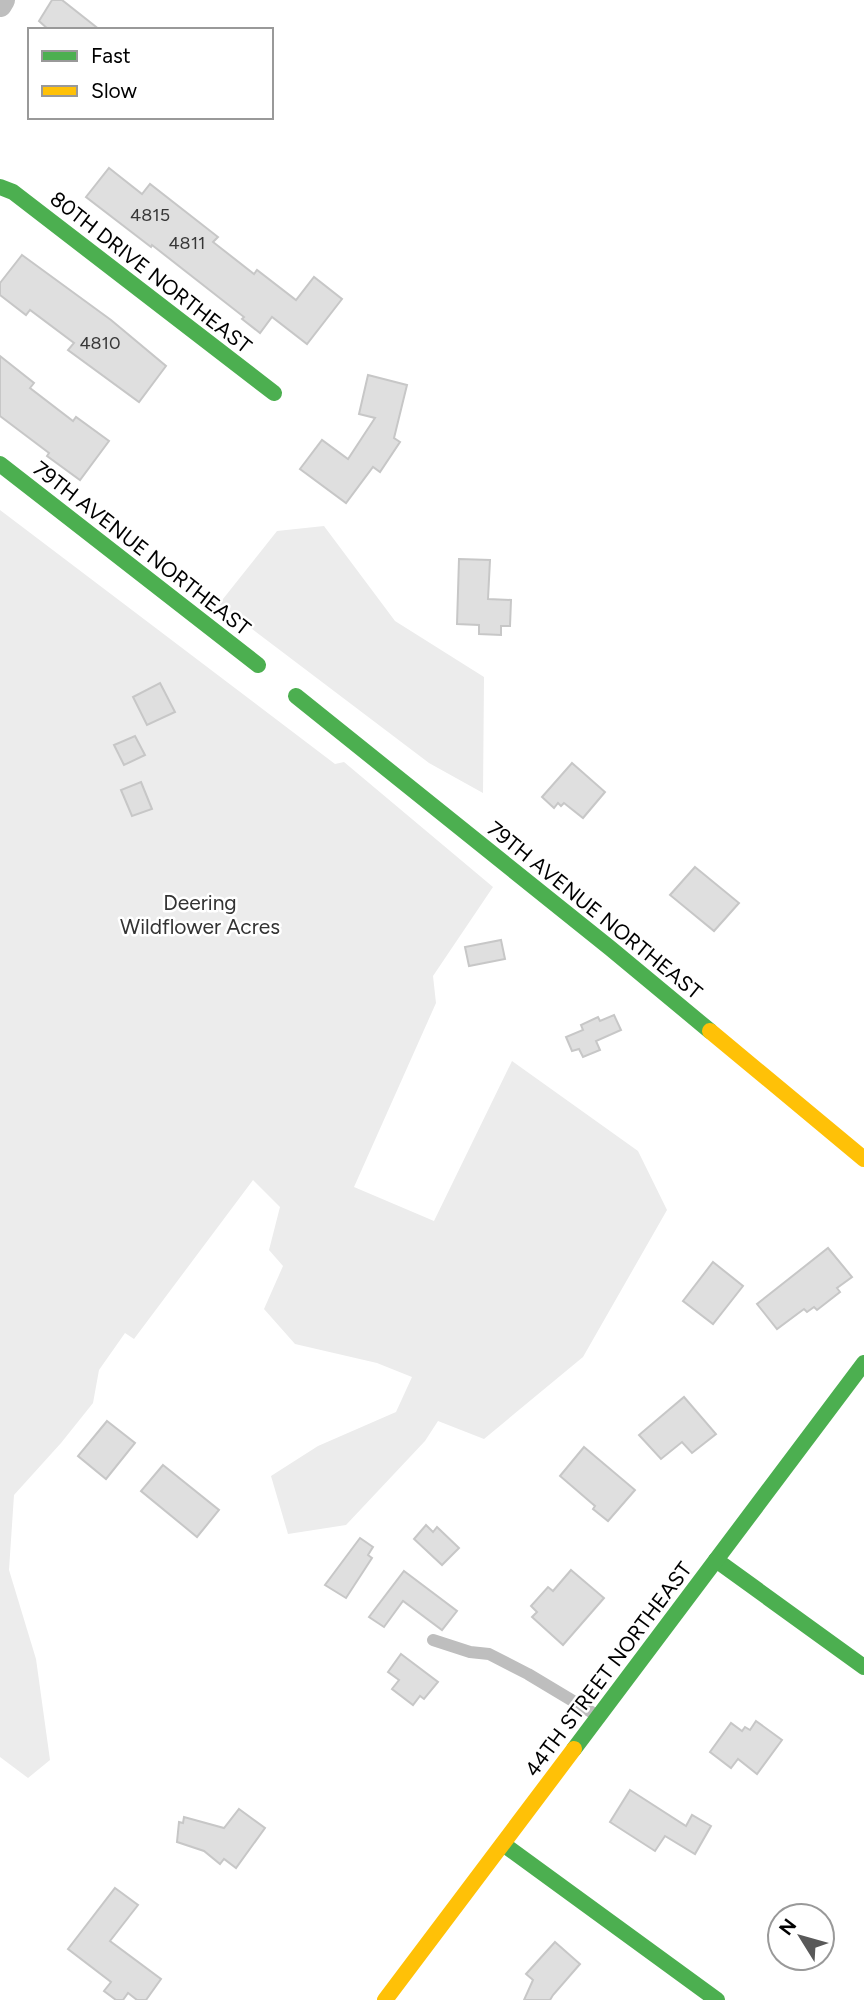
<svg xmlns="http://www.w3.org/2000/svg" width="864" height="2000" font-family="Figtree,sans-serif">
<style>
.green{fill:#ececec}
.building{fill:#dfdfdf;stroke:#c7c7c7;stroke-width:2}
.lines{fill:none;stroke-linecap:round;stroke-linejoin:round}
.lane{stroke:#bebebe;stroke-width:12}
.street{stroke:#bebebe;stroke-width:24}
.fast{stroke:#4caf50;stroke-width:16}
.slow{stroke:#ffc107;stroke-width:16}
.labels{text-anchor:middle;dominant-baseline:central;stroke-width:5;stroke-linejoin:round;paint-order:stroke}
.number-label{font-size:18px;fill:#383838}
.street-label{font-size:21px;fill:#000;stroke:#fff}
.park-label{font-size:21px;fill:#333;stroke:#fff}
</style>
<rect width="100%" height="100%" fill="#fff"/>
<!-- green -->
<g class="green">
<path d="M0,510L335,764L344,762L493,887L433,976L436,1003L354,1187L434,1221L512,1061L638,1151L667,1210L583,1357L484,1439L438,1421L425,1441L346,1525L288,1534L271,1476L318,1446L396,1412L412,1377L377,1363L295,1344L264,1309L283,1266L269,1250L280,1207L253,1180L134,1339L125,1333L99,1370L93,1403L61,1443L14,1495L9,1570L36,1659L50,1760L28,1778L0,1757Z"/>
<path d="M324,526L395,621L484,677L483,793L429,763L219,604L277,531Z"/>
</g>
<!-- building -->
<g class="building">
<path d="M52,0H62L100,30H49L39,21Z"/>
<path d="M109,168L142,194L150,184L218,237L213,242L254,274L257,270L296,300L314,277L342,299L307,344L272,317L260,333L242,319L244,317L152,245L151,247L86,197Z"/>
<path d="M22,255L111,320L166,366L139,402L68,350L74,343L30,310L26,315L0,295V283Z"/>
<path d="M0,356L34,383L30,388L73,421L76,417L109,441L80,480L47,456L49,453L0,416Z"/>
<path d="M368,375L407,385L394,438L400,442L380,472L373,467L346,503L300,469L322,440L348,459L375,418L359,414Z"/>
<path d="M459,559L490,560L488,599L511,600L510,626H501V635L479,634V625L457,624Z"/>
<path d="M160,683L175,712L147,725L133,697Z"/>
<path d="M135,736L145,755L124,765L114,745Z"/>
<path d="M572,763L605,792L583,818L564,803L561,806L558,803L554,808L542,797Z"/>
<path d="M141,782L152,809L132,816L121,790Z"/>
<path d="M695,867L739,903L714,931L670,895Z"/>
<path d="M501,940L505,959L469,966L465,947Z"/>
<path d="M614,1015L621,1030L596,1041L600,1050L583,1057L579,1049L572,1051L566,1037L583,1030L581,1025L598,1017L600,1021Z"/>
<path d="M828,1248L852,1277L837,1288L840,1292L817,1310L814,1307L807,1312L804,1309L777,1329L757,1304Z"/>
<path d="M713,1262L743,1286L713,1324L683,1301Z"/>
<path d="M684,1397L716,1434L692,1453L682,1442L661,1459L639,1435Z"/>
<path d="M107,1421L135,1443L106,1479L78,1456Z"/>
<path d="M584,1447L635,1490L608,1521L593,1509L595,1506L560,1476Z"/>
<path d="M163,1465L219,1510L197,1537L141,1491Z"/>
<path d="M426,1525L433,1532L437,1527L459,1548L442,1565L414,1539Z"/>
<path d="M360,1538L373,1547L368,1555L372,1558L346,1598L325,1585Z"/>
<path d="M571,1570L604,1598L563,1645L532,1617L537,1612L531,1606L548,1587L553,1591Z"/>
<path d="M404,1571L457,1611L442,1630L403,1601L384,1627L369,1617Z"/>
<path d="M401,1654L438,1682L424,1699L420,1696L413,1705L392,1689L399,1680L388,1672Z"/>
<path d="M756,1721L782,1740L757,1774L738,1759L731,1768L710,1752L731,1723L742,1731L745,1727L750,1730Z"/>
<path d="M630,1790L686,1826L692,1815L711,1826L695,1854L665,1836L655,1851L610,1822Z"/>
<path d="M239,1809L265,1828L236,1868L224,1859L220,1864L204,1851L177,1842L179,1822L183,1823L184,1817L224,1828Z"/>
<path d="M115,1888L138,1905L110,1941L161,1979L146,2000H137L128,1993L123,2000H116L104,1991L111,1982L68,1949Z"/>
<path d="M555,1942L580,1964L553,1995L550,2000H524L533,1980L526,1974Z"/>
</g>
<g class="lines">
<!-- lane -->
<path class="lane" d="M433,1640L470,1652L489,1654L528,1674L598,1716"/>
<!-- street -->
<path class="street" d="M0,5L3,0"/>
<!-- fast -->
<g class="fast">
<path d="M0,187L13,192L274,393"/>
<path d="M0,464L258,665"/>
<path d="M296,696L610,948L710,1031"/>
<path d="M716,1560L864,1667"/>
<path d="M574,1749L864,1363"/>
<path d="M503,1844L717,2000"/>
</g>
<!-- slow -->
<g class="slow">
<path d="M710,1031L864,1159"/>
<path d="M385,2000L574,1749"/>
</g>
</g>
<g class="labels">
<!-- number labels -->
<g class="number-label">
<text x="150" y="215">4815</text>
<text x="187" y="243">4811</text>
<text x="100" y="343">4810</text>
</g>
<!-- street labels -->
<g class="street-label">
<text transform="translate(151 272) rotate(38)">80TH DRIVE NORTHEAST</text>
<text transform="translate(142 548) rotate(38)">79TH AVENUE NORTHEAST</text>
<text transform="translate(595 910) rotate(39)">79TH AVENUE NORTHEAST</text>
<text transform="translate(608 1669) rotate(-53)">44TH STREET NORTHEAST</text>
</g>
<!-- park labels -->
<g class="park-label">
<text x="200" y="902">Deering<tspan x="200" dy="24">Wildflower Acres</tspan></text>
</g>
</g>
<!-- legend -->
<rect x="28" y="28" width="245" height="91" fill="#ffffff" stroke="#999999" stroke-width="2"/>
<rect x="42" y="51" width="35" height="10" fill="#4caf50" stroke="#999999" stroke-width="2"/>
<text x="91" y="63" font-size="21" fill="#000000">Fast</text>
<rect x="42" y="86" width="35" height="10" fill="#ffc107" stroke="#999999" stroke-width="2"/>
<text x="91" y="98" font-size="21" fill="#000000">Slow</text>
<!-- north arrow -->
<g transform="translate(801 1937) rotate(307)"><circle r="33" fill="#ffffff" stroke="#999999" stroke-width="2"/>
<path d="M0-5L12 26L0 18L-12 26Z" fill="#595959"/>
<text y="-10" font-size="19" font-weight="bold" text-anchor="middle" fill="#000000">N</text>
</g>
</svg>
